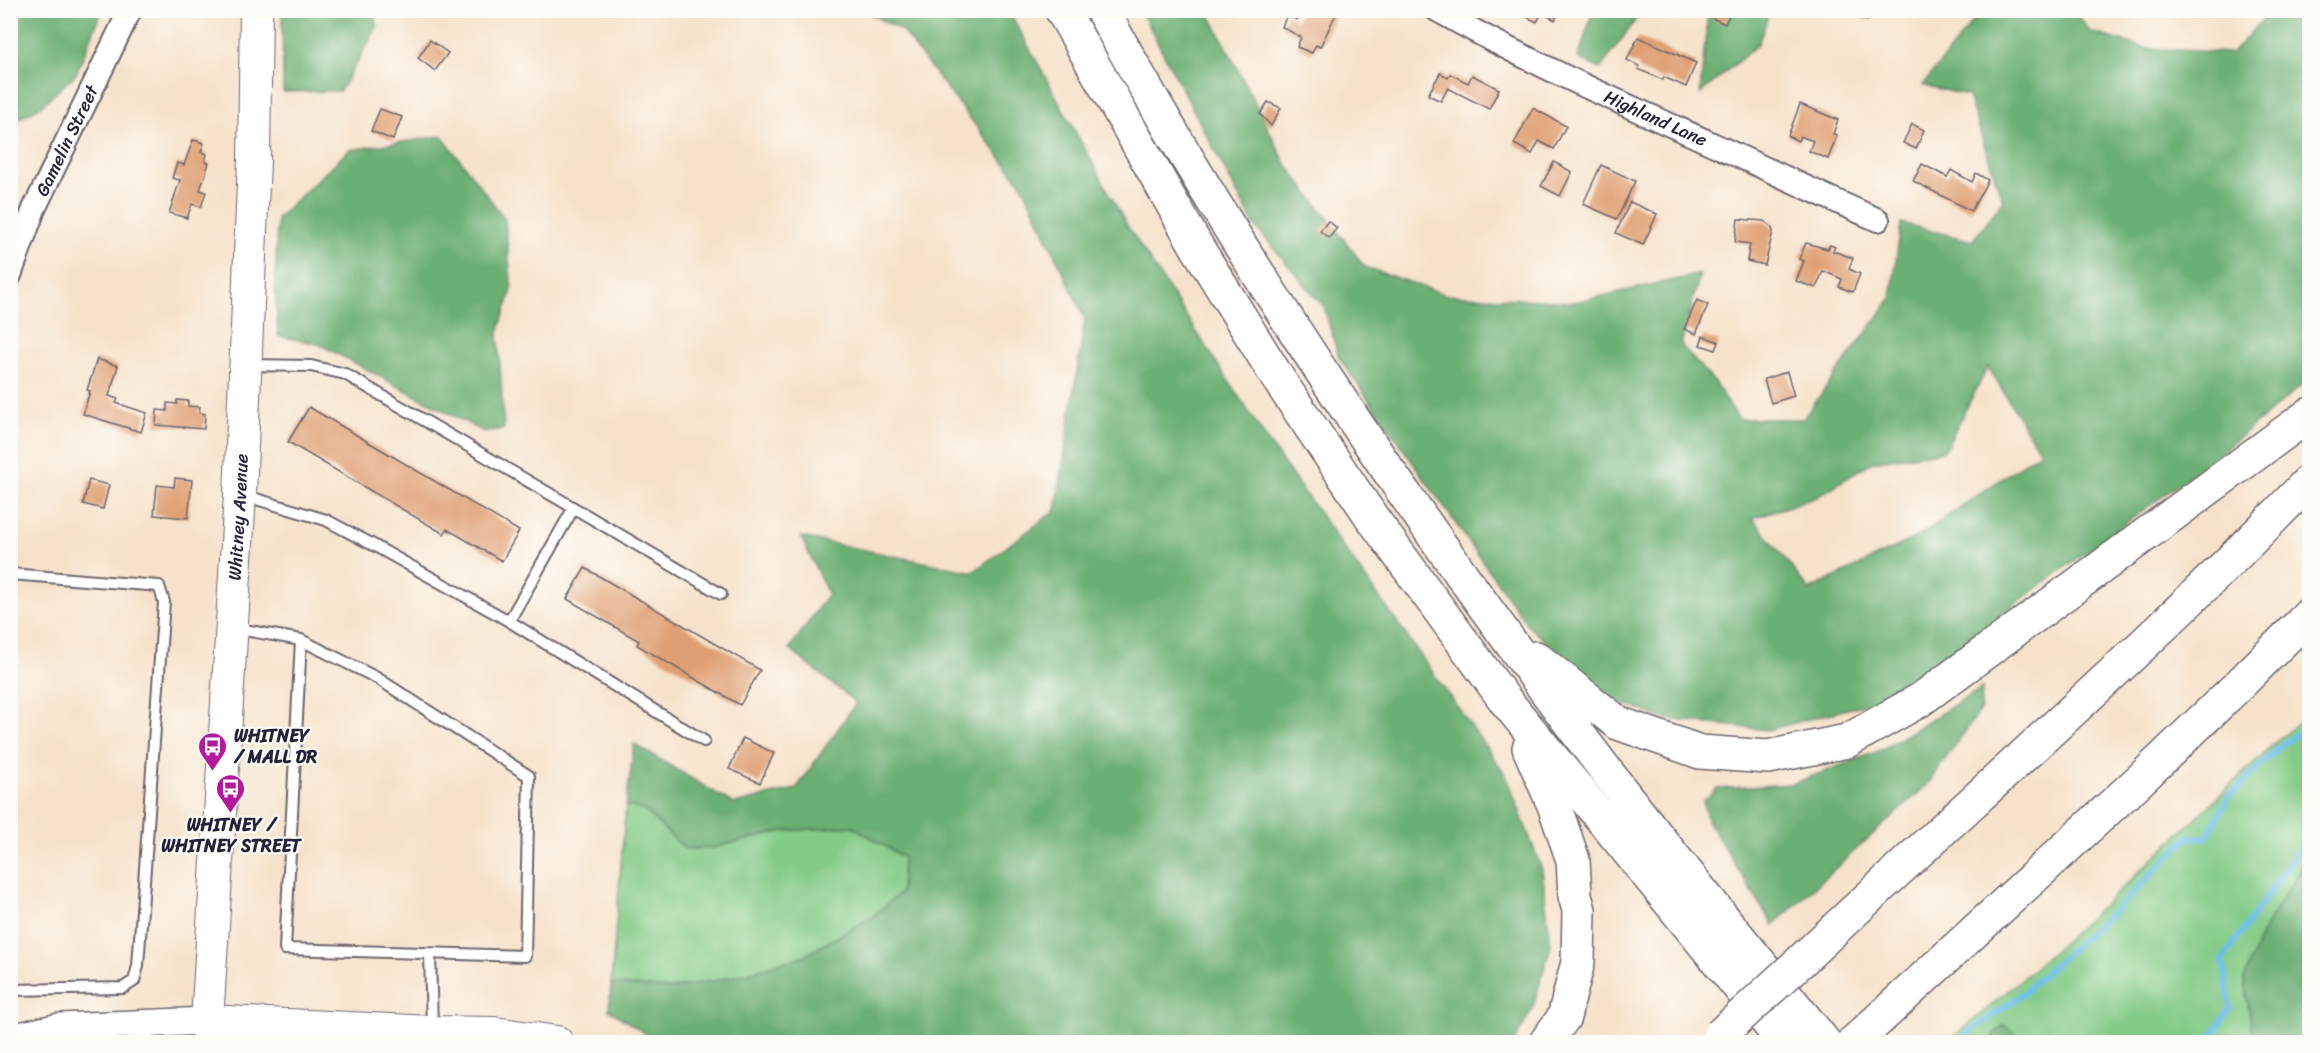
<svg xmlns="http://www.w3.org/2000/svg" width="2320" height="1053" font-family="Sriracha,sans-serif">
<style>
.green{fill:#83cb86;stroke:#527660;stroke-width:1.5}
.forest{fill:#6aaf73;stroke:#466857;stroke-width:1.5;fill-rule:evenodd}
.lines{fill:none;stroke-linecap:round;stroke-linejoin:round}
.stream{stroke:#6dbde8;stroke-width:6}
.building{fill:#df9f72}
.service-casing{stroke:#6c656d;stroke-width:14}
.minor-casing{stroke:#6c656d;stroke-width:26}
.tertiary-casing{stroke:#6c656d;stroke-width:30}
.secondary-casing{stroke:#6c656d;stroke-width:34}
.motorway-casing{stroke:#6c656d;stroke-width:36}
.service{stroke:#fff;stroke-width:10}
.minor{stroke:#fff;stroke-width:22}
.tertiary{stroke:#fff;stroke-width:27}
.secondary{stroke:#fff;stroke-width:32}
.motorway{stroke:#fff;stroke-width:33}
.motorway-bridge-casing{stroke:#6c656d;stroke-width:36;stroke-linecap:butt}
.motorway-bridge{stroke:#fff;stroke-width:33}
.labels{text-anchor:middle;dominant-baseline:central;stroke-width:4.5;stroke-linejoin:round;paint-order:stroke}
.street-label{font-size:18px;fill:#22223b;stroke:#fdfcf7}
.poi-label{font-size:18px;font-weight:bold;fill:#22223b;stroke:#fdfcf7;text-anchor:start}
</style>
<rect width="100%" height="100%" fill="#fdfcf7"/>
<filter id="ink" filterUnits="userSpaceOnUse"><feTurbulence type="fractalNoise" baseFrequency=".0167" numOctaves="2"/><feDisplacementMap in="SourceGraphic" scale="12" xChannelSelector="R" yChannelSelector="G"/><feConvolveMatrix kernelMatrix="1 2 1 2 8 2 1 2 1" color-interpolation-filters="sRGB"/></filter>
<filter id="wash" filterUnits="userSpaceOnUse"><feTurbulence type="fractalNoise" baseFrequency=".008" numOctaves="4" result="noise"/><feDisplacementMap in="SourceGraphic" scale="24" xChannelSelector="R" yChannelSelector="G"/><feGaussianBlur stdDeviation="1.35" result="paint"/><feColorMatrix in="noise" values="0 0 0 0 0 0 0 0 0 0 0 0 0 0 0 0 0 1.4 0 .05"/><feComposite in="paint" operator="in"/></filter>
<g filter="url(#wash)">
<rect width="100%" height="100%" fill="#f6e2ca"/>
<!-- green -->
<g class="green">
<path d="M2309,715V858L2283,897L2259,939L2244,980L2254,1042H2025L2004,1025L1993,1035L1994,1042H1947C2065,946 2174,839 2284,734Z"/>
<path d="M626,805L645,811L685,849L712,848L783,831L853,826L903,857L901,893L872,917L806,955L742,975L670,989L611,984Z"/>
</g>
<!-- forest -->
<g class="forest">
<path d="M11,10L102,11L76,74L40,107L11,123Z"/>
<path d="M282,11H372L378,26L340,91L283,92Z"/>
<path d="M865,11H1009L1128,227L1269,443L1506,775L1542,870L1551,946L1532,1010L1514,1042H659L609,1010L611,984L670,989L742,975L806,955L872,917L901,892L903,857L852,826L783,831L712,848L685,849L645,811L626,805L634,744L734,804L796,789L856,703L789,649L828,594L801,537L973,572L1056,510L1085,319L1022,185L902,31Z"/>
<path d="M1141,11H1208L1286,164L1365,267L1447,295L1575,302L1700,274L1681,345L1714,382L1739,419H1803L1891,299L1901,223L1972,241L2003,201L1968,96L1923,85L1981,11H2075L2090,32L2147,48L2232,53L2271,11H2309V379L2212,460L1885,699L1768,730L1665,719L1608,698L1528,626L1339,358L1324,307L1254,225ZM1988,367L2040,452L1917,537L1809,590L1753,518L1817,497L1872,462L1944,451Z"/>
<path d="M1593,11H1642L1600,69L1578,58Z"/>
<path d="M1708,11H1770L1758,44L1700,94Z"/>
<path d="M442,136L505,219L512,290L498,333L504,429L484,432L319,344L278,336L275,288L277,218L349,150Z"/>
<path d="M1982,688L1981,709L1927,785L1773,925L1707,820L1703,801L1717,789L1792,784L1881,750Z"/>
<path d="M2309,858V1042H2254L2244,980L2259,939L2283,897Z"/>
<path d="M2004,1025L2025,1042H1994L1993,1035Z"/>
</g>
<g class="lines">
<!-- stream -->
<g class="stream">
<path d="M1956,1042L2021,995L2123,903L2188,837L2206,838L2228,798L2281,745L2310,725"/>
<path d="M2208,1042L2230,1008L2223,959L2310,834"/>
</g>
</g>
<g id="blocks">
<!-- building -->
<g class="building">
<path d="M1302,10L1311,14L1313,10H1329L1336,14L1320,47L1316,45L1312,53L1297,47L1301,37L1282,27L1287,15L1297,20Z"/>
<path d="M1520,10H1560L1555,20L1542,13L1537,22L1519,13Z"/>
<path d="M1715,10L1729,15L1725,24L1712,18Z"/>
<path d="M1846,10H1872L1867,21Z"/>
<path d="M1638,37L1696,63L1686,87L1664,77L1663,80L1638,69L1639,66L1627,60Z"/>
<path d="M430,40L448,53L435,71L418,58Z"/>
<path d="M1440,73L1448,78L1450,74L1468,83L1472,75L1499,89L1489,109L1448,88L1441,101L1428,95Z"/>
<path d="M1268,102L1281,108L1271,126L1260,114Z"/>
<path d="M1800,104L1838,120L1833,134L1837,135L1828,159L1809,151L1813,141L1800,136L1798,141L1788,136Z"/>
<path d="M1533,108L1566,126L1554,149L1539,141L1532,154L1514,144Z"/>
<path d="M380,109L402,117L393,140L371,131Z"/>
<path d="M1912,124L1924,130L1916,149L1903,143Z"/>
<path d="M193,140L204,143L201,152L207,154L205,161L209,163L200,190L206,192L201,207L192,204L187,218L169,213L180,180L172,178L177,163L184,165Z"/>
<path d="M1554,162L1572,172L1560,196L1541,186Z"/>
<path d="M1922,164L1947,177L1951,170L1972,182L1976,173L1988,180L1971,211L1913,181Z"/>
<path d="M1601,165L1635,181L1617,219L1583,204Z"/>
<path d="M1630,202L1657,214L1643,245L1616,233Z"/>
<path d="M1738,219L1764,221L1771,226L1773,231L1765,265L1747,261L1750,244L1735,242Z"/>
<path d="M1328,221L1337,228L1329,238L1320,231Z"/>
<path d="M1806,243L1828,249L1830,245L1835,247L1833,251L1853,258L1849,269L1860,274L1853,292L1839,287L1842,279L1823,271L1816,288L1796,281L1804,261L1799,259Z"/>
<path d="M1697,300L1708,305L1696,334L1684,329Z"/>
<path d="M1703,336L1719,342L1716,350L1700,345Z"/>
<path d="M97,359L118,366L109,396L118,399L116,403L147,413L141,432L83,414L90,391L87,390Z"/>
<path d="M1787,372L1794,396L1771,403L1764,379Z"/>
<path d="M177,400L188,401V406L200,407L199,413L205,414L204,429L156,425L157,410L167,411V403L177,404Z"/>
<path d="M309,407L519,531L502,561L447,529L444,534L288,442Z"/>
<path d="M175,478L192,480L188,518L154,515L157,485L174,487Z"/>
<path d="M89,480L109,485L103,509L83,504Z"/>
<path d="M585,568L760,670L740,705L637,645L639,641L567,599Z"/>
<path d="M743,738L774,753L760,783L729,769Z"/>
</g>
</g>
</g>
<g filter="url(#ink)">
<use href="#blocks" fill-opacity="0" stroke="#6c656d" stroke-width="1.5"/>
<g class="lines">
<defs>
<g id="service">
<path d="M247,365L311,366L345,374L721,594"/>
<path d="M243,495L326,520L375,546L509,621L704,741"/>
<path d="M10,574L159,586L164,602L138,966L134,981L123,988L10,990"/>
<path d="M509,621L573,509"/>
<path d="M233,628L301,640L285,949L525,956L529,776L377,678L301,640"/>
<path d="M430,954L432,1029"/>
</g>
<g id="minor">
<path id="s1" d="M1437,10C1524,60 1617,101 1708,142C1765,168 1821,195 1878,220"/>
<path id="s2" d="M10,275L34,209L130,10"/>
</g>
<path id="tertiary" d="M10,1038L60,1027L207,1021"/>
<g id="secondary">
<path d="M207,1021L432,1032L494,1033L557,1042"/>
<path id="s3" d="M208,1042L207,1021L240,495L254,160L256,10"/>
</g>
<g id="motorway">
<path d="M1062,10L1197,247L1279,380L1373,519L1505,700L1784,1042"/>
<path d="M1102,10C1250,279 1425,532 1610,776C1679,866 1753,954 1824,1042"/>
<path d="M1536,658L1618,723L1700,752L1768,757L1847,741L1920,700L2310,414"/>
<path d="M1529,748L1554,805L1573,860L1575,896L1579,910L1578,962L1564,1017L1546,1042"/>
<path d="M1802,960C1971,800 2148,649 2310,480"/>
<path d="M1854,1042L2142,778L2241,683L2310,614"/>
</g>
</defs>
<!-- service casing -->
<use href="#service" class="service-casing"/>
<!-- minor casing -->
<use href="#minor" class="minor-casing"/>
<!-- tertiary casing -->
<use href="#tertiary" class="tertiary-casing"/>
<!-- secondary casing -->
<use href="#secondary" class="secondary-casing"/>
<!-- motorway casing -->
<use href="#motorway" class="motorway-casing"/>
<!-- service -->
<use href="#service" class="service"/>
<!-- minor -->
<use href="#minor" class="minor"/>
<!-- tertiary -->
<use href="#tertiary" class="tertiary"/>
<!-- secondary -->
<use href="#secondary" class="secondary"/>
<!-- motorway -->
<use href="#motorway" class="motorway"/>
<defs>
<path id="motorway-bridge" d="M1720,1035L1802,960"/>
</defs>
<!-- motorway-bridge casing -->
<use href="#motorway-bridge" class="motorway-bridge-casing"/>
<!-- motorway-bridge -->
<use href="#motorway-bridge" class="motorway-bridge"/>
</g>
</g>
<!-- icons -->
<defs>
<symbol id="bus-pin" viewBox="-11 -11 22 30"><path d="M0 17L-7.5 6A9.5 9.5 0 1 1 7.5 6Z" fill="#b5179e" stroke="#fdfcf7"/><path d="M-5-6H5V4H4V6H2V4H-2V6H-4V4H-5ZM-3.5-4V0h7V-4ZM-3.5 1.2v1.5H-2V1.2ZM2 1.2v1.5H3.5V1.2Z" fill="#fff"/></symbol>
</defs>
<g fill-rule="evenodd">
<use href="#bus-pin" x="196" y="730" width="33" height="45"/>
<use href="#bus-pin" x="214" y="772" width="33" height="45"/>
</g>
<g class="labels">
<!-- street labels -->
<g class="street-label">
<text stroke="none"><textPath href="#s1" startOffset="244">Highland Lane</textPath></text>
<text stroke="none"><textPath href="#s2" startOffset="146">Gamelin Street</textPath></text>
<text stroke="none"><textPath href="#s3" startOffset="526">Whitney Avenue</textPath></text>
</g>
<!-- poi labels -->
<g class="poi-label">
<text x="234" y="736">WHITNEY<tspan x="234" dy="21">/ MALL DR</tspan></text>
<text x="231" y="825" text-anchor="middle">WHITNEY /<tspan x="231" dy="21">WHITNEY STREET</tspan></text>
</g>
</g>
<!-- margin -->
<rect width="2320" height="1053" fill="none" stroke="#fdfcf7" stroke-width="36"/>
</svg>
